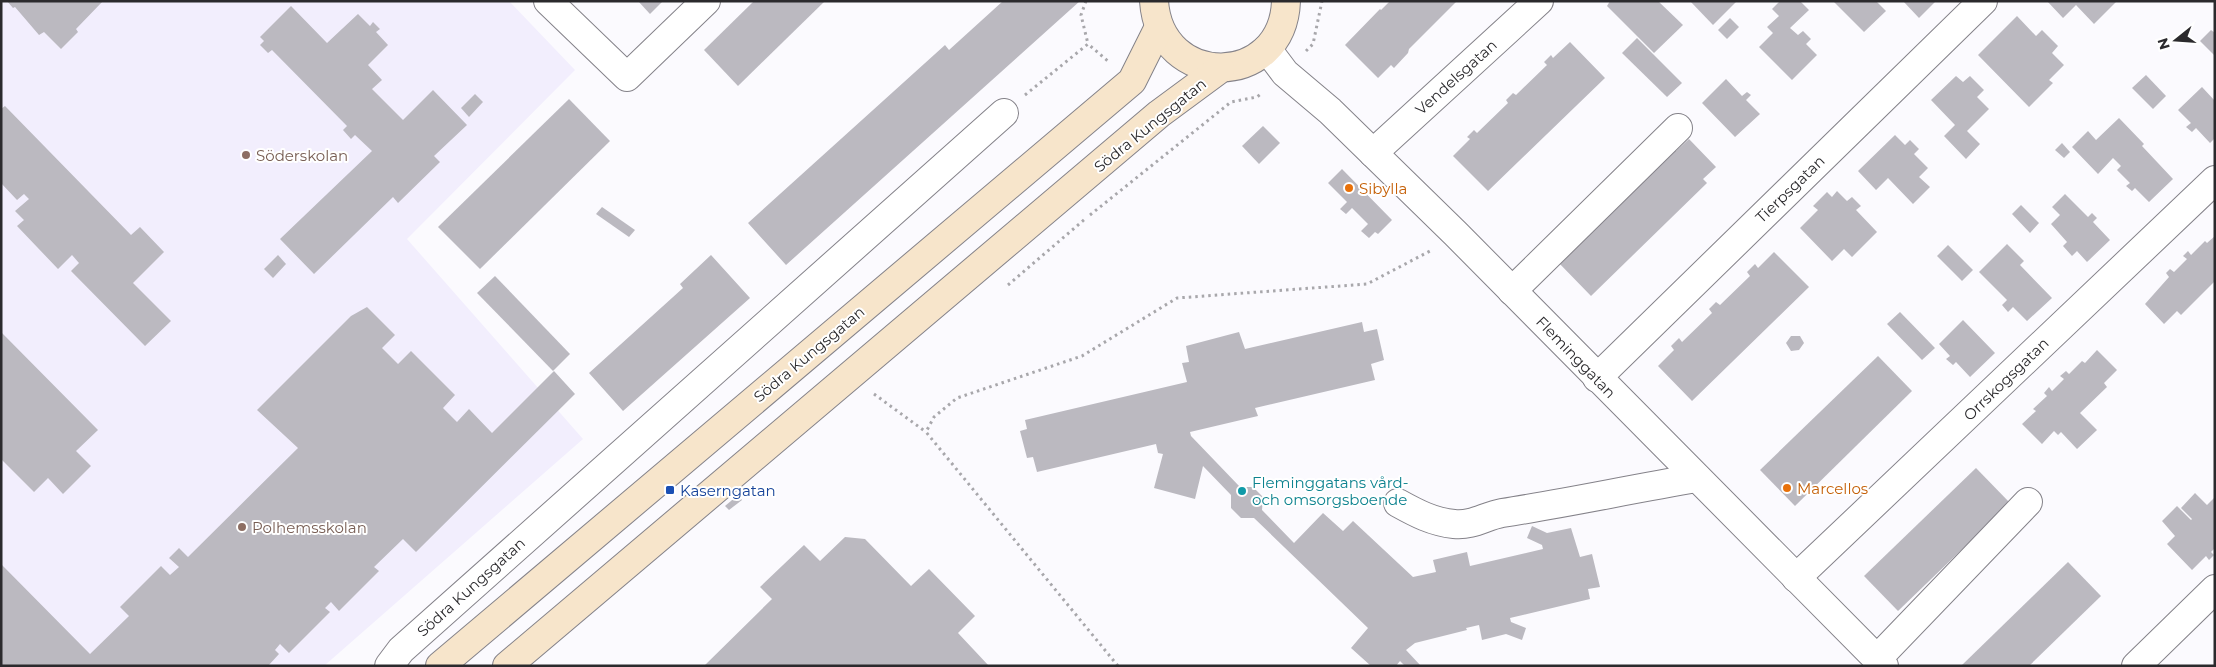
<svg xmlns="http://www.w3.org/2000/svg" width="2216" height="667" font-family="Montserrat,sans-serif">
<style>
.built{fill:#f2eefd}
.building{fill:#bbb9c0}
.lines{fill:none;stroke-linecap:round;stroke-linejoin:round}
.minor-casing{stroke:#848289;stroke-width:30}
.secondary-casing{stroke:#848289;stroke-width:30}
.path{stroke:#a8a7ab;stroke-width:3;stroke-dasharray:2.5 4;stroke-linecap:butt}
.minor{stroke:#fff;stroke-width:28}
.secondary{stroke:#f7e5cb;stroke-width:28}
.education-dot{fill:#8d6e63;stroke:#fff;stroke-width:2}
.food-dot{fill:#e8710a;stroke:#fff;stroke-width:2}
.transit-dot{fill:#1a4fb4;stroke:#fff;stroke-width:2}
.culture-dot{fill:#0f9aa8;stroke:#fff;stroke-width:2}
.labels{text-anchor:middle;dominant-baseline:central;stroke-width:4;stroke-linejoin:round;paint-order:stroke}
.street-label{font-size:15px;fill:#2b2a2d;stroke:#fff}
.education-label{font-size:15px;fill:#785e54;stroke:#fff;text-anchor:start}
.food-label{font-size:15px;fill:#c56008;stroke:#fff;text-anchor:start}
.culture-label{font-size:15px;fill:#0d838f;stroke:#fff;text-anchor:start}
.transit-label{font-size:15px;fill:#164399;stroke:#fff;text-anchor:start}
</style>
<rect width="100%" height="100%" fill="#fbfafe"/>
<!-- built -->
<path class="built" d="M1,1H509L575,70L407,239L583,439L324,666H1Z"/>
<!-- building -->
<g class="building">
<path d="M7,1H103L76,29L78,32L61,49L44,32L39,35L15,7L13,8Z"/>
<path d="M638,1H663L650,14Z"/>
<path d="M754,1H825L738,86L704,50Z"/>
<path d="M1003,1H1080L786,265L748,223L945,45L949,50Z"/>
<path d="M1390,1H1457L1409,49L1408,53L1394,68L1391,65L1378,78L1345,45L1380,9L1381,10Z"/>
<path d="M1610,1H1658L1683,25L1654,53L1607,6Z"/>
<path d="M1690,1H1737L1713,25Z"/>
<path d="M1780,1H1800L1809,10L1790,28L1798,35L1803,31L1811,39L1806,44L1817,55L1792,80L1759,47L1773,33L1767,27L1779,16L1772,9Z"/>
<path d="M1833,1H1876L1886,11L1864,32Z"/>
<path d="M1903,1H1936L1919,18Z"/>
<path d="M2047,1H2117L2094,24L2076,5L2063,18Z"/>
<path d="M291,6L327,43L358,14L370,26L373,22L380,29L376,32L388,45L368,65L382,80L372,89L403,120L433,90L467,125L434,156L440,162L398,203L393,197L314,274L280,239L372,151L355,135L351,139L343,130L347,126L272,50L268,53L260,45L264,41L260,37Z"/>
<path d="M2017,16L2036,36L2042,30L2058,46L2052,53L2064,65L2049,80L2053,83L2029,107L1978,55Z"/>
<path d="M1730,18L1739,27L1727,39L1718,30Z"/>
<path d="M2211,30L2215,33V56L2200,41Z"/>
<path d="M1637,38L1682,83L1667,97L1622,53Z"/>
<path d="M1570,42L1605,78L1488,191L1453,156L1470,139L1467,137L1474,130L1477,133L1508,103L1506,100L1513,93L1516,95L1547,65L1544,62L1551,55L1553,58Z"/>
<path d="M2146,75L2166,96L2153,109L2132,88Z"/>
<path d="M1956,76L1963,82L1970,76L1984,90L1977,97L1989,109L1967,131L1980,144L1966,159L1944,136L1955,125L1931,100Z"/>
<path d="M1726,79L1742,96L1747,92L1751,95L1746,100L1760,114L1735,137L1702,103Z"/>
<path d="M2202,87L2215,101V138L2210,143L2196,128L2192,132L2186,127L2191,123L2178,110Z"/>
<path d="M475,94L483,102L469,117L461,108Z"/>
<path d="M569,99L610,141L480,269L438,227Z"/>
<path d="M5,106L131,235L140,227L164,252L133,283L171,321L145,346L71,271L79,263L72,255L58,269L17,226L24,220L15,211L29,199L24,194L17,200L1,183V109Z"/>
<path d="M2119,118L2144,144L2142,146L2173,179L2149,202L2135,188L2132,191L2126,186L2130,183L2117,170L2121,166L2113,158L2098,174L2072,147L2088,131L2096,140Z"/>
<path d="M1263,126L1280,143L1259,164L1242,146Z"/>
<path d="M1895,135L1905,145L1910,140L1919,149L1914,154L1928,168L1919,177L1930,187L1913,204L1888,178L1876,190L1858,171Z"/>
<path d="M1689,139L1716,167L1703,179L1707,183L1591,296L1557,261L1673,148L1676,151Z"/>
<path d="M2062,143L2070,152L2064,158L2055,150Z"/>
<path d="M1342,169L1392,220L1378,234L1375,232L1369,238L1361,231L1368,224L1352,208L1346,214L1340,209L1347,202L1328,183Z"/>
<path d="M1837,191L1847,201L1852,197L1861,206L1856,210L1877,232L1852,257L1844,249L1832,261L1800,228L1818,210L1813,206L1827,192L1832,197Z"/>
<path d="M2065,194L2088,217L2092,213L2097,218L2093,222L2110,240L2087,262L2077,251L2072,256L2063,246L2067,242L2051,224L2060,215L2052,207Z"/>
<path d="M2021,205L2039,223L2030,233L2012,214Z"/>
<path d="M602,207L635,230L629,237L596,214Z"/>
<path d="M2215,236V281L2181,315L2177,311L2164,324L2145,304L2169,277L2166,273L2170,269L2174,272L2187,259L2183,256L2188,251L2191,255L2205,241L2207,243Z"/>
<path d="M2007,244L2024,261L2020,265L2052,298L2027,321L2013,307L2008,312L2002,305L2007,300L1979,272Z"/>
<path d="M1948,245L1973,270L1962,281L1937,256Z"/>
<path d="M1774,252L1809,287L1692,401L1658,366L1674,350L1671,346L1679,338L1682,342L1712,313L1709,309L1716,302L1720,305L1750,276L1747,272L1755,264L1758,268Z"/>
<path d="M278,255L286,264L273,278L264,269Z"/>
<path d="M711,255L750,298L623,411L589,373L683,288L680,284Z"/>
<path d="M495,276L570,354L553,371L477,293Z"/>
<path d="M367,307L395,335L382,348L398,364L411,351L455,395L443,408L457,422L469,409L492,433L554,371L575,394L416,552L403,539L374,567L379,571L339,611L331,602L325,608L330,612L289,653L280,644L275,650L279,654L268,666H1V564L90,654L129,616L120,607L161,566L170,575L179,567L169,558L179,548L188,557L298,448L257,410L351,316Z"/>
<path d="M1900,312L1935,348L1922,360L1887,324Z"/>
<path d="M1963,320L1995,353L1970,377L1956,362L1953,365L1946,359L1950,356L1939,344Z"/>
<path d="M1362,322L1364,332L1377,329L1384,360L1371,364L1375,380L1255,408L1258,416L1190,432L1191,436L1240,487H1253L1263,497L1262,510L1294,543L1323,513L1343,531L1353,521L1413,577L1436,572L1433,560L1467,552L1470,566L1543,549L1542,545L1527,538L1532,526L1547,533L1571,528L1580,557L1592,554L1600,587L1588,589L1590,599L1510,618L1511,622L1526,628L1522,640L1506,634L1482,640L1479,625L1466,628L1467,630L1415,643L1406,650L1421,666H1405L1400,661L1396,666H1371L1351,648L1368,628L1254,518H1241L1231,508V495L1203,466L1195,499L1154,488L1163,454L1158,453L1156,444L1037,472L1033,457L1027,458L1020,431L1027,429L1025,420L1187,382L1182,363L1189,362L1186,346L1239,332L1245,349Z"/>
<path d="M1,332L98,430L76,451L91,466L63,494L48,478L34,492L1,459Z"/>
<path d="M1791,336H1800L1804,343L1799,350L1791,351L1786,343Z"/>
<path d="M2097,350L2117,370L2104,383L2107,387L2080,413L2097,430L2077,449L2061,432L2058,435L2054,431L2042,444L2022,424L2036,411L2033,409L2047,396L2044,393L2049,387L2052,391L2064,379L2060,376L2066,371L2069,374L2082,361L2085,363Z"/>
<path d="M1878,356L1912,391L1795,506L1760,470Z"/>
<path d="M1976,468L2010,503L1898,611L1864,576Z"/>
<path d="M2195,493L2207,505L2215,497V548L2211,552L2214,555L2209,560L2206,556L2192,570L2167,544L2175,536L2162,521L2177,506L2191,520L2192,519L2181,508Z"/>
<path d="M738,495L742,500L729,510L725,506Z"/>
<path d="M845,537L865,539L911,586L929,569L975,616L958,633L989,666H704L772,599L760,587L804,545L820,561Z"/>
<path d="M2068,562L2101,596L2029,666H1961Z"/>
</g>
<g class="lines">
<defs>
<g id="minor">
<path d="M548,1L627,77L706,1"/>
<path d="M1267,49L1285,73L1330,111L1456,234L1884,666"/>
<path d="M1373,153L1539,1"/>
<path d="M1512,291L1678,128"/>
<path d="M1597,378L1983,1"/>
<path d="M1398,503C1416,513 1433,522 1454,524C1473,526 1485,516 1502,513C1567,503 1631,489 1697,478"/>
<path d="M1796,578L2215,180"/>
<path d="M1877,659L2028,502"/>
<path d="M389,666L401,650L1004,113"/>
<path d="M2136,666L2215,589"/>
</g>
<g id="secondary">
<path d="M1154,1C1160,90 1283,89 1286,1"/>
<path d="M440,666L1132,81L1159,27"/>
<path d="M507,666L1159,114L1220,69"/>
</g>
</defs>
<!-- minor casing -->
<use href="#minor" class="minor-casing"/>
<!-- secondary casing -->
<use href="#secondary" class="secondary-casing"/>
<!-- path -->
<g class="path">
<path d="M1086,1L1081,15L1088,44"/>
<path d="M1306,51L1313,44L1322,1"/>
<path d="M1025,95L1088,44L1109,62"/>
<path d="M1090,215L1231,102L1257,97L1262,93"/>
<path d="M1008,285L1085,219"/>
<path d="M874,394L926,432"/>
<path d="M1118,666L926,432L934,417L957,398L1082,356L1177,298L1367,284L1430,251"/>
</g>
<!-- minor -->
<use href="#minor" class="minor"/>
<!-- secondary -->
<use href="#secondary" class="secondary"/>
</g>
<!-- markers -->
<g class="education-dot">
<circle cx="246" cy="155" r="5"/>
<circle cx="242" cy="527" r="5"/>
</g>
<g class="food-dot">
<circle cx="1349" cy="188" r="5"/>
<circle cx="1787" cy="488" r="5"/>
</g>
<rect class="transit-dot" x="665" y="485" width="10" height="10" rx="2.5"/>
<circle class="culture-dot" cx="1242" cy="491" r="5"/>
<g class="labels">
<!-- street labels -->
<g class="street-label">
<text transform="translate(1456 77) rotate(-42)">Vendelsgatan</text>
<text transform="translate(1150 125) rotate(-39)">Södra Kungsgatan</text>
<text transform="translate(1790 189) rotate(-44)">Tierpsgatan</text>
<text transform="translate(809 354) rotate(-40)">Södra Kungsgatan</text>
<text transform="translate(1576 357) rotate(46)">Fleminggatan</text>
<text transform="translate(2006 379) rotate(-44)">Orrskogsgatan</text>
<text transform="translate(471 587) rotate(-42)">Södra Kungsgatan</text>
</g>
<!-- education labels -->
<g class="education-label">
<text x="256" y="155">Söderskolan</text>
<text x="252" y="527">Polhemsskolan</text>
</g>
<!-- food labels -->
<g class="food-label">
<text x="1359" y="188">Sibylla</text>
<text x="1797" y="488">Marcellos</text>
</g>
<!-- culture labels -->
<g class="culture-label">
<text x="1252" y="482">Fleminggatans vård-<tspan x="1252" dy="17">och omsorgsboende</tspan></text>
</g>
<!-- transit labels -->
<g class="transit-label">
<text x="680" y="490">Kaserngatan</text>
</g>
</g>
<!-- border -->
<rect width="2216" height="667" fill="none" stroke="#2b2a2d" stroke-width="5"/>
<!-- north arrow -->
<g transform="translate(2176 40) rotate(253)" stroke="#ffffff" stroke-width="4" paint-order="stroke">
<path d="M0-4L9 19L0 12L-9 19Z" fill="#2b2a2d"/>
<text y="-8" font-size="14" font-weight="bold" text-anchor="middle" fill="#2b2a2d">N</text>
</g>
</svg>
